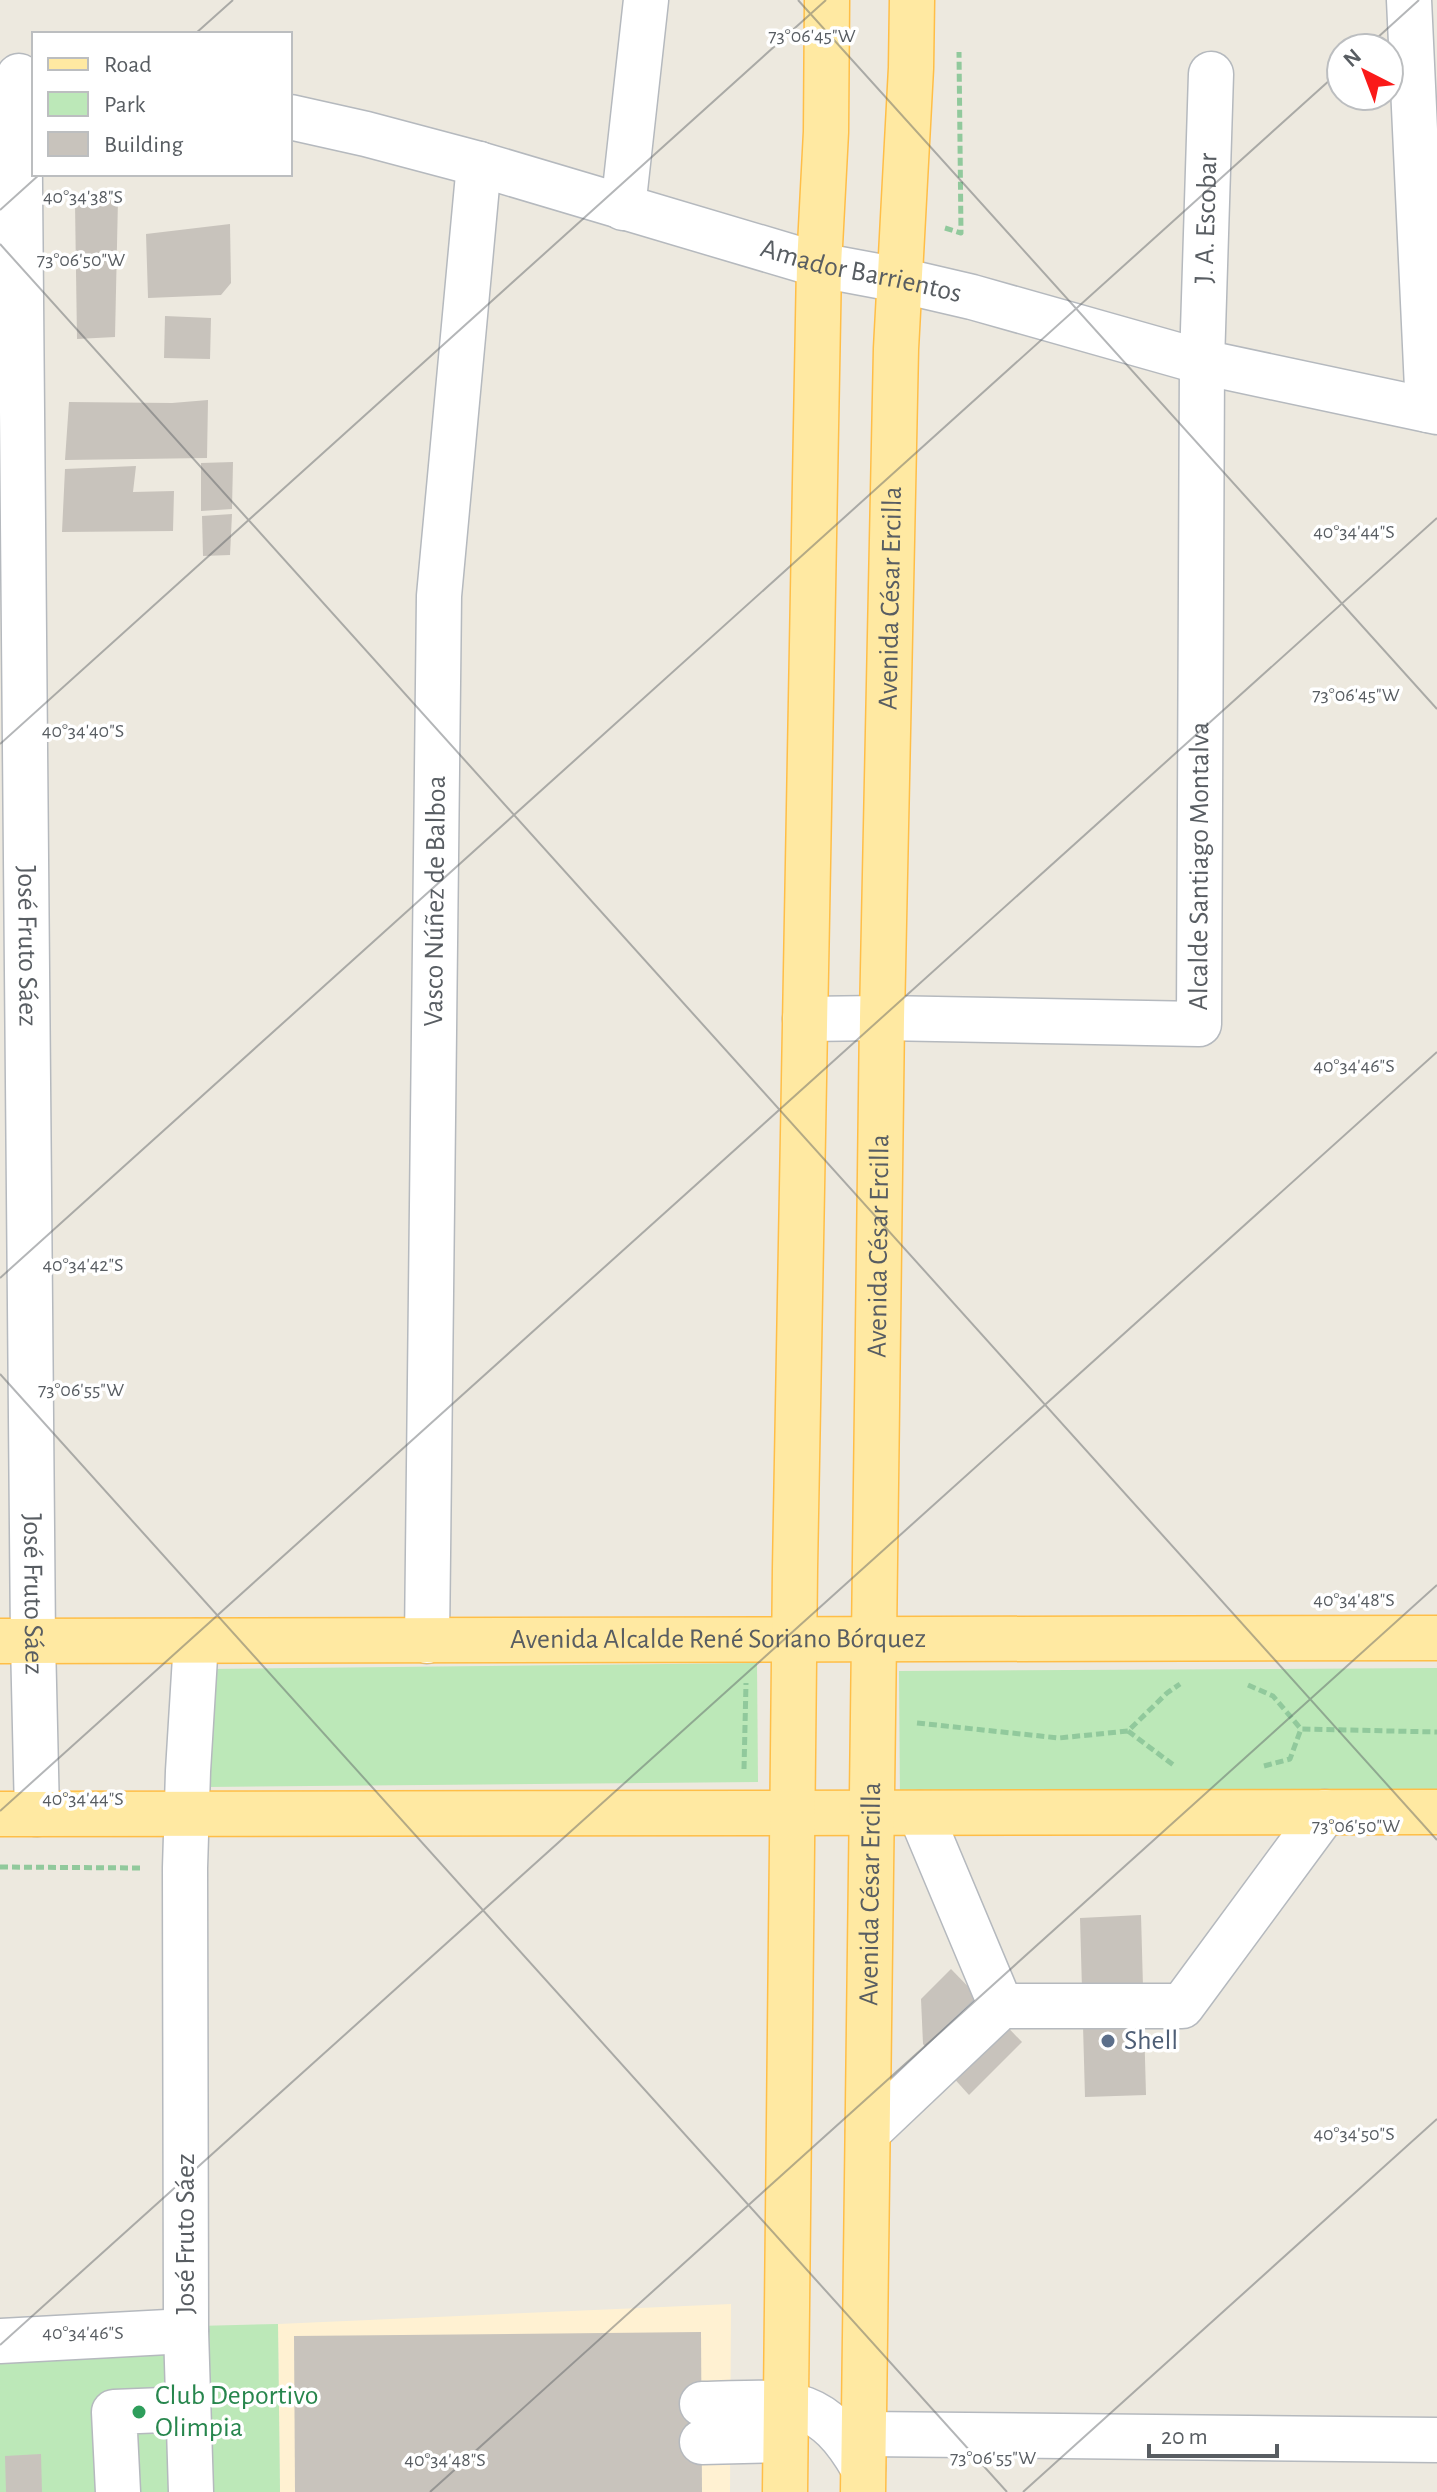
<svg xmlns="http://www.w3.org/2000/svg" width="1437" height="2492" font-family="'Alegreya Sans',sans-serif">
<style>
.commercial{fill:#fff1d2}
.green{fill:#bce8b8}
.building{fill:#c8c3bc}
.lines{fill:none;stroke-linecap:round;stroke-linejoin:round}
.minor-casing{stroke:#b5b9be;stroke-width:47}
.major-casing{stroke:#ffbe47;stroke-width:47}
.path{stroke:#91c99c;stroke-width:5;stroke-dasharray:8 4;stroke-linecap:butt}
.minor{stroke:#fff;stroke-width:44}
.major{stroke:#ffe9a2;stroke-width:44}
.ticks{fill:none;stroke:#585d62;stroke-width:2;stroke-opacity:0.45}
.service-dot{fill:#5c6f8a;stroke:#fff;stroke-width:3}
.leisure-dot{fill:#2e9e5b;stroke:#fff;stroke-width:3}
.labels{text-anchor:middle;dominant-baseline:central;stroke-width:7;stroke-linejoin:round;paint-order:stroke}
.street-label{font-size:28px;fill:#585d62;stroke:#fff}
.service-label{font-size:28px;fill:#4e5e75;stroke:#fff;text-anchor:start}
.leisure-label{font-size:28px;fill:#27864d;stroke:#fff;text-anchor:start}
.ticks-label{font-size:20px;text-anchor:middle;fill:#585d62;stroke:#fff;stroke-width:7;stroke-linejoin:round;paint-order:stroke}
</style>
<rect width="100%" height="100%" fill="#ede9df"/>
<!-- commercial -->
<path class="commercial" d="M731,2304L730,2492H280L278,2324Z"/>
<!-- green -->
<g class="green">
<path d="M757,1663L758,1782L207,1787V1669Z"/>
<path d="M1437,1668V1798L900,1801L899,1671Z"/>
<path d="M278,2324L280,2492H0V2331Z"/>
</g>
<!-- building -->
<g class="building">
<path d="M118,199L115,337L77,339L75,203Z"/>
<path d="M230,224L231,283L221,295L148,298L146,234Z"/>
<path d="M165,316L211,318L210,359L164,358Z"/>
<path d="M208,400L207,458L65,460L69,402L172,403Z"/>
<path d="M233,462L232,509L201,511V463Z"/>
<path d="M136,466L133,492L174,491L173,531L62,532L65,469Z"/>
<path d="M232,514L230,555L203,556L202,516Z"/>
<path d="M1141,1915L1146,2095L1085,2097L1080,1918Z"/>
<path d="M951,1969L1022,2042L969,2095L923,2044L921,1999Z"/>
<path d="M701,2332L702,2492H295L294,2336Z"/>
<path d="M41,2454L42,2492H6L5,2456Z"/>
</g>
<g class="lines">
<defs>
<g id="minor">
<path d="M1409,0L1428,410"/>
<path id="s1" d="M19,76L33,1641L37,1814"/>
<path id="s2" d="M290,117L366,134L479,164L819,265L899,280L972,297L1202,362L1437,412"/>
<path d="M623,208L646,0"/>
<path id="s3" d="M805,1019L882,1018L1199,1024L1202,362L1211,74"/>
<path id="s4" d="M427,1641L439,596L479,164"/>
<path d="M920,1813L1001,2006H1182L1325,1812"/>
<path d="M868,2132L1001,2006"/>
<path d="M0,2341L186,2331"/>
<path d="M702,2404C781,2403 819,2390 863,2468"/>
<path d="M864,2434L1437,2440"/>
<path d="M702,2442L785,2440"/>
<path d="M118,2492L114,2412L188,2409"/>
<path d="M191,2492L186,2331L185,1868L188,1771L196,1641"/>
</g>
<g id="major">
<path id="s5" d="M0,1641L1437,1638"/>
<path d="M0,1814L1437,1812"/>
<path d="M785,2492L795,1569L819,265L826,132L827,0"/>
<path id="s6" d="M863,2492L882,1018L896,349L911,68L912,0"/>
</g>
</defs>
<!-- minor casing -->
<use href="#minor" class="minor-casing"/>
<!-- major casing -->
<use href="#major" class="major-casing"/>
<!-- path -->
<g class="path">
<path d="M945,228L961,233L959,52"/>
<path d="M1248,1685L1273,1696L1301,1729L1437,1732"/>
<path d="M917,1723L1059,1738L1128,1731L1167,1693L1180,1684"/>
<path d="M1128,1731L1176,1767"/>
<path d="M1264,1766L1290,1759L1301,1729"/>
<path d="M744,1769L746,1683"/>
<path d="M0,1867L143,1868"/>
</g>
<!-- minor -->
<use href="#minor" class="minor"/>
<!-- major -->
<use href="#major" class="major"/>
</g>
<!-- ticks -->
<path class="ticks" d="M798,0L1437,709M195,34L233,0M1366,48L1419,0M0,210L40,174M0,244L1437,1840M0,744L826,0M0,1278L1341,70M0,1374L1007,2492M0,1811L1437,518M0,2345L1437,1052M430,2492L1437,1585M1023,2492L1437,2119"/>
<!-- markers -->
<circle class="service-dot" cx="1108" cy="2041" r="8"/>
<circle class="leisure-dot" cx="139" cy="2412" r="8"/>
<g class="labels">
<!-- street labels -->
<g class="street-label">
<text stroke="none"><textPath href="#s3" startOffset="1200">J. A. Escobar</textPath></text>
<text stroke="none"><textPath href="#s2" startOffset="592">Amador Barrientos</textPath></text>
<text stroke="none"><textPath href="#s6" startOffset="1894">Avenida César Ercilla</textPath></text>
<text stroke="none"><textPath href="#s3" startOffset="552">Alcalde Santiago Montalva</textPath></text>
<text stroke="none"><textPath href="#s4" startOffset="740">Vasco Núñez de Balboa</textPath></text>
<text stroke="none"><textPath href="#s1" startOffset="870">José Fruto Sáez</textPath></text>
<text stroke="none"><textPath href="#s6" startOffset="1246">Avenida César Ercilla</textPath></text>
<text stroke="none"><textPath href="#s1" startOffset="1518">José Fruto Sáez</textPath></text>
<text stroke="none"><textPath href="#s5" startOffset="718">Avenida Alcalde René Soriano Bórquez</textPath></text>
<text stroke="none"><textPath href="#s6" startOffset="598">Avenida César Ercilla</textPath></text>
<text transform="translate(186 2234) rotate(-90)">José Fruto Sáez</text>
</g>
<!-- service labels -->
<g class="service-label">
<text x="1124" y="2041">Shell</text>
</g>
<!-- leisure labels -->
<g class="leisure-label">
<text x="155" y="2396">Club Deportivo<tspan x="155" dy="32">Olimpia</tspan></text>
</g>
</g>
<g class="ticks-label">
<text x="812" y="42">73°06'45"W</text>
<text x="83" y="203">40°34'38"S</text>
<text x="81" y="266">73°06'50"W</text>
<text x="1354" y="538">40°34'44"S</text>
<text x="1356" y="701">73°06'45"W</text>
<text x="83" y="737">40°34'40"S</text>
<text x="1354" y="1072">40°34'46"S</text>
<text x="83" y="1271">40°34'42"S</text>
<text x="81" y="1396">73°06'55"W</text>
<text x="1354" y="1606">40°34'48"S</text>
<text x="83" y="1805">40°34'44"S</text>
<text x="1356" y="1832">73°06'50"W</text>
<text x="1354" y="2140">40°34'50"S</text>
<text x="83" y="2339">40°34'46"S</text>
<text x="993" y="2464">73°06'55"W</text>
<text x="445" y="2466">40°34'48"S</text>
</g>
<!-- legend -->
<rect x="32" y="32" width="260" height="144" fill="#ffffff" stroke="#bcbec0" stroke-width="2"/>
<rect x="48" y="58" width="40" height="12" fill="#ffe9a2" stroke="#bcbec0" stroke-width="2"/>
<text x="104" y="72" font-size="24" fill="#585d62">Road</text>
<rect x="48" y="92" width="40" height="24" fill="#bce8b8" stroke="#bcbec0" stroke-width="2"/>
<text x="104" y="112" font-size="24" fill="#585d62">Park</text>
<rect x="48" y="132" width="40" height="24" fill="#c8c3bc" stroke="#bcbec0" stroke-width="2"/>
<text x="104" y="152" font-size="24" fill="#585d62">Building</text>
<!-- north arrow -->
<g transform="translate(1365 72) rotate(318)"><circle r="38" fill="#ffffff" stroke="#bcbec0" stroke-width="2"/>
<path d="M0-6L14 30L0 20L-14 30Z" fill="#fa1a19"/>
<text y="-12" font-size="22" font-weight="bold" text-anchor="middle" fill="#585d62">N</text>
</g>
<!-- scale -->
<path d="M1149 2444v12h128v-12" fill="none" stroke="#585d62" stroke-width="4"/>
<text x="1161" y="2444" font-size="24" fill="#585d62" stroke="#ffffff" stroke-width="6" paint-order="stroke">20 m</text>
</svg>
